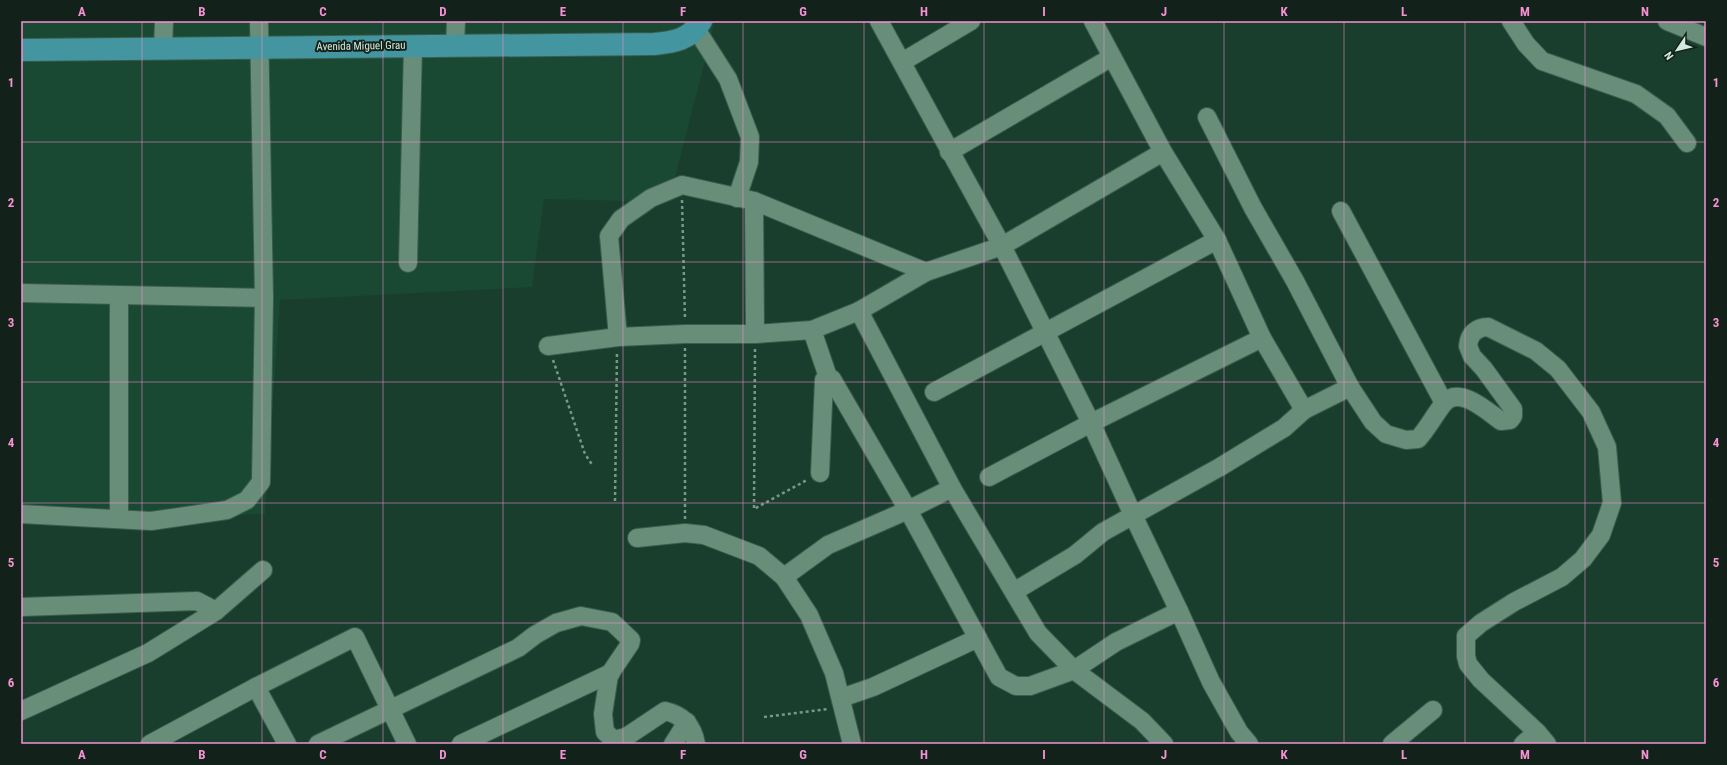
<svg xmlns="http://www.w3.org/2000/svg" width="1727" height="765" font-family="'Roboto Condensed',sans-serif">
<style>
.built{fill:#194833}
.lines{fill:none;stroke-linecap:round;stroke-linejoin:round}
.minor-casing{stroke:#3c5c4d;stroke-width:20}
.major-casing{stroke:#3c5c4d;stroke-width:24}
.path{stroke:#7b9789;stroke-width:2.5;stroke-dasharray:3 3;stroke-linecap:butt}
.minor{stroke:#688e7a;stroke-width:18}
.major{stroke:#43959f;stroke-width:22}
.grid{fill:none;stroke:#f591d2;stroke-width:1;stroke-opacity:0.55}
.labels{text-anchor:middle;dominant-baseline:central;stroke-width:4;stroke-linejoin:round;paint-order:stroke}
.street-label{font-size:11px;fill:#d5e9de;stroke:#122119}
.neatline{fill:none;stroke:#f591d2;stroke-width:1.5}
.grid-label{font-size:13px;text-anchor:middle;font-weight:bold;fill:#f591d2}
</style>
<rect width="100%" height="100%" fill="#193e2d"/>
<!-- built -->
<path class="built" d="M21,21H715L669,202L544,199L532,287L280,300L265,514L21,524Z"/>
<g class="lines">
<defs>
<g id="minor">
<path d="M879,21L1002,246L1091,423L1133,515L1179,611L1211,682L1239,732L1249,744"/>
<path d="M1093,21L1163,152L1217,240L1262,338L1304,410L1350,387"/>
<path d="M1511,21L1526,44L1542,61L1636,94L1667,116L1687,143"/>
<path d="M1667,21L1706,37"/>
<path d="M696,29L728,79L750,137L749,162L737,198"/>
<path d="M455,45L456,21"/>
<path d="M163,48L164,21"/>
<path d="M902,62L971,21"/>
<path d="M1207,117L1253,208L1295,281L1350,387L1373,422L1386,434L1406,440L1418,439C1428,428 1435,414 1444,403C1459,385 1487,411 1501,421L1510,420L1513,416V409L1484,369L1472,356L1468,346C1469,334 1476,327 1488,327L1536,351L1558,369L1591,412L1607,447L1612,503L1601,535L1583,559L1562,577L1514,602L1481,623L1466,636V656L1468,664L1481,680L1537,732L1547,744"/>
<path d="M949,152L1112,57"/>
<path d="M754,201L755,334"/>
<path d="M1341,211L1444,403"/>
<path d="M408,263L413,45"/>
<path d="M21,293L264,298"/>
<path d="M859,311L952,488L1038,633L1074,670L1142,721L1164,744"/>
<path d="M812,330L828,377"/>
<path d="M618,337L609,236L621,219L651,198L682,185L754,201L926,272"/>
<path d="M548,346L618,337L685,334H755L812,330L859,311L926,272L1002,246L1163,152"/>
<path d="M934,392L1217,240"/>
<path d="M820,473L824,380L828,377L832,379L908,510L999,677L1016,686H1030L1074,670L1116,642L1179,611"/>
<path d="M989,477L1091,423L1262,338"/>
<path d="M21,514L151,521L227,510L247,500L261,482L264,298L259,21"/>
<path d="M119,519V295"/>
<path d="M637,538L685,533L704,535L759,556L784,577L809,615L834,673L852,744"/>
<path d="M784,577L828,545L908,510L952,488"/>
<path d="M1015,591L1075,555L1103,532L1220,467L1284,428L1304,410"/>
<path d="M21,607L197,601L216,611"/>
<path d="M256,687L287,744"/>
<path d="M841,698L873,687L978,638"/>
<path d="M21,711L148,653L216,611L263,570"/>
<path d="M150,744L256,687L355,637L407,744"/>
<path d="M318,744L518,648L535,635L556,623L581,616L612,622L631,640L630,644L609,675L603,714L605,732L614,740L626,737L665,711C683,715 693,726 696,744"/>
<path d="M461,744L611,673"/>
<path d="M673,744L687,722"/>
<path d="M1392,744L1433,710"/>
<path d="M1523,744L1537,732"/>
</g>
<path id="major" d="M21,50L654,44C674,42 690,40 701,21"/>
</defs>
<!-- minor casing -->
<use href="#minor" class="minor-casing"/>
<!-- major casing -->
<use href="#major" class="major-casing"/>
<!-- path -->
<g class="path">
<path d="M682,200L685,319"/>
<path d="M755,349L754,509L807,480"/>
<path d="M553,360L585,454L593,466"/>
<path d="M615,501L617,351"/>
<path d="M685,519V348"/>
<path d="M764,717L828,709"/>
</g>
<!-- minor -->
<use href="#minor" class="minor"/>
<!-- major -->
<use href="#major" class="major"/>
</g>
<!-- grid -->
<path class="grid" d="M142,21V744M262,21V744M383,21V744M503,21V744M623,21V744M743,21V744M864,21V744M984,21V744M1104,21V744M1224,21V744M1344,21V744M1465,21V744M1585,21V744M21,142H1706M21,262H1706M21,382H1706M21,503H1706M21,623H1706"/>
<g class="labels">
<!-- street labels -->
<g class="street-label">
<text transform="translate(361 46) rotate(-1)">Avenida Miguel Grau</text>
</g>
</g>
<!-- border -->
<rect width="1727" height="765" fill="none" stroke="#122119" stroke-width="44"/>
<!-- north arrow -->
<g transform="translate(1677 50) rotate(235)" stroke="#122119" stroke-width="3" paint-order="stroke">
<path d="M0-3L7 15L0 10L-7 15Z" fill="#d5e9de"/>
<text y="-6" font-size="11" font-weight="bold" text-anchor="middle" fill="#d5e9de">N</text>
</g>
<rect x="22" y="22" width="1683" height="721" class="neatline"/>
<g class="grid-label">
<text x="82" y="16">A</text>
<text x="202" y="16">B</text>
<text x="323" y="16">C</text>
<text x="443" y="16">D</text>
<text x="563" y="16">E</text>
<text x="683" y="16">F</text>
<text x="803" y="16">G</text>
<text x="924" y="16">H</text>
<text x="1044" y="16">I</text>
<text x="1164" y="16">J</text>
<text x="1284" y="16">K</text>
<text x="1404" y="16">L</text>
<text x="1525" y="16">M</text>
<text x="1645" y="16">N</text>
<text x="11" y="87">1</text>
<text x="1716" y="87">1</text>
<text x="11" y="207">2</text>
<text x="1716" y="207">2</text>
<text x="11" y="327">3</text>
<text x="1716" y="327">3</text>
<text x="11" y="447">4</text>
<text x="1716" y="447">4</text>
<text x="11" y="567">5</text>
<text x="1716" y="567">5</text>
<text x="11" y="687">6</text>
<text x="1716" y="687">6</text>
<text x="82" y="759">A</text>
<text x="202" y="759">B</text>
<text x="323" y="759">C</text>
<text x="443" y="759">D</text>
<text x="563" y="759">E</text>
<text x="683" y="759">F</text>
<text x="803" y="759">G</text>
<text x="924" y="759">H</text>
<text x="1044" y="759">I</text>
<text x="1164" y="759">J</text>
<text x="1284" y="759">K</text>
<text x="1404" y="759">L</text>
<text x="1525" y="759">M</text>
<text x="1645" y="759">N</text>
</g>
</svg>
